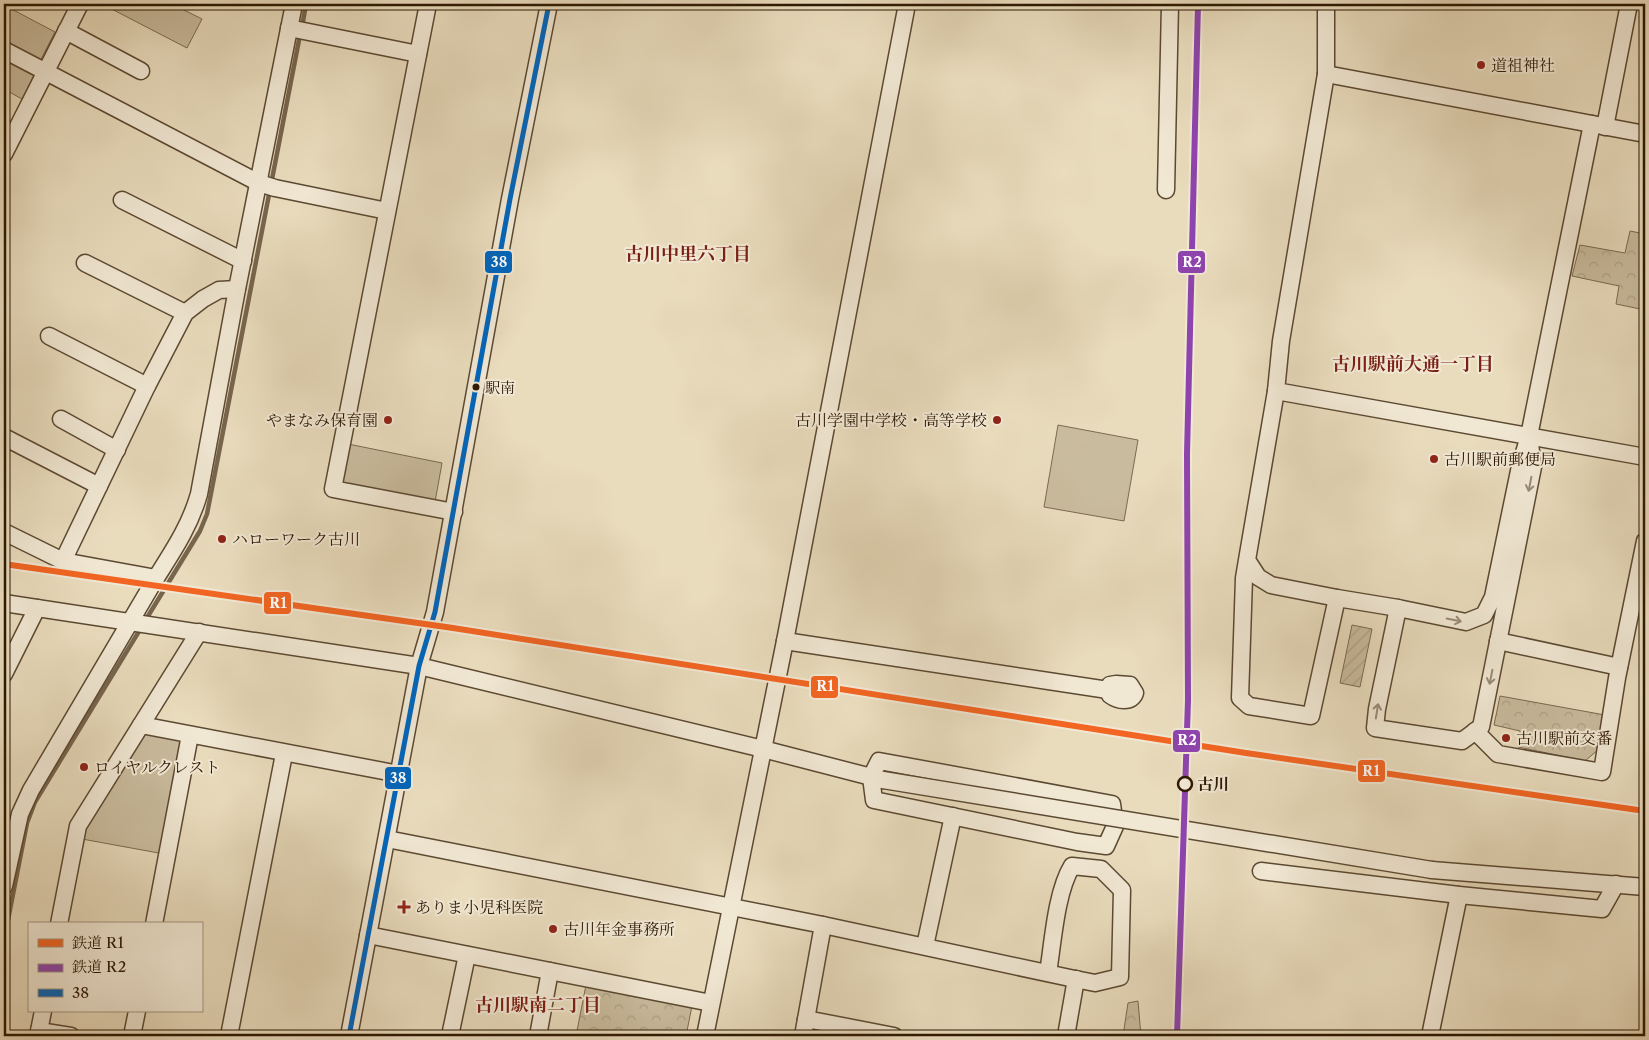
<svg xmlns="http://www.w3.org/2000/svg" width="1649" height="1040" font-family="'Libre Caslon Text','Noto Serif JP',serif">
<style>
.grass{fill:#c9bb9d;stroke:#7b6a50}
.park{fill:url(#park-crowns);stroke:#7b6a50}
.garden{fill:url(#garden-furrows);stroke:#7b6a50}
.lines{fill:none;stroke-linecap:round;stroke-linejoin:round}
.stream{stroke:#77654d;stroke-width:4.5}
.minor-casing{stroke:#5c4932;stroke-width:19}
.minor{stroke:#f1e8d4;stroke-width:16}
.minor-bridge-casing{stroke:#5c4932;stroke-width:19;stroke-linecap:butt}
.minor-bridge{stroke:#f1e8d4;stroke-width:16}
.bus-1-casing{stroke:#f1e8d4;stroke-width:9}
.bus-1{stroke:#0065bd;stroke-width:5}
.rail-1-casing{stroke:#f1e8d4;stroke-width:10}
.rail-2-casing{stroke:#f1e8d4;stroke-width:10}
.rail-1{stroke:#f26522;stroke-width:6}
.rail-2{stroke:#8e44ad;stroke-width:6}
.oneway{stroke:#998a76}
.poi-dot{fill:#8f2418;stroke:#f1e8d4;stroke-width:2}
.bus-dot{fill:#2d1803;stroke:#f1e8d4;stroke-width:2}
.stop-dot{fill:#f1e8d4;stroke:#2d1803;stroke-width:2.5}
.labels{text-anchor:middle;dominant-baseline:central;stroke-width:4;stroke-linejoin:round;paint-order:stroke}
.bus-label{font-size:15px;fill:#2d1803;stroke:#f1e8d4;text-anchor:start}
.poi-label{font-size:16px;fill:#2d1803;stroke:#f1e8d4;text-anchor:start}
.stop-label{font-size:16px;font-weight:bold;fill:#2d1803;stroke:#f1e8d4;text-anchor:start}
.neighbourhood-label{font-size:18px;font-weight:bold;fill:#7a1f14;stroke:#f1e8d4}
.line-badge{stroke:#f1e8d4;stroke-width:2}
.badge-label{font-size:14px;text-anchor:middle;font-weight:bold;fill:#fff}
</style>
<defs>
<pattern id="park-crowns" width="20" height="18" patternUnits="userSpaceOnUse" patternTransform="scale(1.25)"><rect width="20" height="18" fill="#c9bb9d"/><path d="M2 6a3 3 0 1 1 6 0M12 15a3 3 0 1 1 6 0" fill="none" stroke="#ada086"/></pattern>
<pattern id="garden-furrows" width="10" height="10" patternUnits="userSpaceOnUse" patternTransform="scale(1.25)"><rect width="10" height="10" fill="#c9bb9d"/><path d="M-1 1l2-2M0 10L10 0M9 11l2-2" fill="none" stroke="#ada086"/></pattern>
</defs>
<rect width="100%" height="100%" fill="#e9dcbd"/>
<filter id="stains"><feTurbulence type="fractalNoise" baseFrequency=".004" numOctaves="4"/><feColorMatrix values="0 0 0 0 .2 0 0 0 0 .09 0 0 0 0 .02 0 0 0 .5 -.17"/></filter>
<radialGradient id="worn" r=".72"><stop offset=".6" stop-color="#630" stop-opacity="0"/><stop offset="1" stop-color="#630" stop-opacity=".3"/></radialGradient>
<!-- grass -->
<g class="grass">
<path d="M102,4H172L202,19L187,48Z"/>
<path d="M4,5L55,32L39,63L4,44Z"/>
<path d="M4,58L35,74L22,99L4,89Z"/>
<path d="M1058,425L1138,440L1124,521L1044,507Z"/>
<path d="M348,444L442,463L435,502L340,483Z"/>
<path d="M140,732L182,738L164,854L82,839V831Z"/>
</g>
<!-- park -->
<g class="park">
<path d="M1630,231L1645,234V310L1616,304L1619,286L1572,276L1580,245L1625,253Z"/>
<path d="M1500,696L1605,715L1599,749L1585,761L1518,747L1520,731L1494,725Z"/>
<path d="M586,985L692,1006L686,1036H576Z"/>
<path d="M1138,1001L1141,1036H1123L1128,1003Z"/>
</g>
<!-- garden -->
<path class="garden" d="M1352,625L1372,629L1360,687L1340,683Z"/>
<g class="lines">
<!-- stream -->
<g class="stream">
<path d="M302,27L306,4"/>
<path d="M145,621L200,531L207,514L300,35"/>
<path d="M4,940L27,823L35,802L141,628"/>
</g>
<defs>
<g id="minor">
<path d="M428,4L333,489L454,512"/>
<path d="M1326,4V74L1281,341L1276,391L1645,457"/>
<path d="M289,28L418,54"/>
<path d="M66,31L141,71"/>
<path d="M4,50L259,183L275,188L387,211"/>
<path d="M1326,74L1645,134"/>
<path d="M1605,127L1629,4"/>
<path d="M4,154L80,4"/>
<path d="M1166,190L1170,4"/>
<path d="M122,200L243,261"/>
<path d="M85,263L185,313"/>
<path d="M49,336L147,386"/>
<path d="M61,419L117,450"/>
<path d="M1529,436L1533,467L1481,727L1462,741L1375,728L1377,709L1398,608L1466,622L1484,615L1493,597L1520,466L1529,436L1592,124"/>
<path d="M4,437L99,486"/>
<path d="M4,532L63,561L156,578C173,551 190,526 199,494L237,289L294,4"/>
<path d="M1247,560L1244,578L1240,698L1249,706L1311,716L1337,598L1271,585L1258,577L1247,560L1276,391"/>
<path d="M63,561L147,386L185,313L203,299L219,290L237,289"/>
<path d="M1337,598L1398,608"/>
<path d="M4,603L419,666L763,749L883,780"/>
<path d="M785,641L1108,690"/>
<path d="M1498,641L1619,667"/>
<path d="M4,674L37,608"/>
<path d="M1116,684L1130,685L1135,693C1131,703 1118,701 1110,695L1108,690L1110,685Z"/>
<path d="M141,725L399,774"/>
<path d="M1475,731L1498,754L1602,772L1617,678L1645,541"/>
<path d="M879,761L1112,804L1115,826L1106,846L1077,842L874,800L871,777Z"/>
<path d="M387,839L823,925L1070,978L1095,983L1120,977L1122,890L1101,869L1072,866C1056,892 1053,942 1048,973"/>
<path d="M1432,870L1645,887"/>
<path d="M1261,871L1459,895L1602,909L1616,884"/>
<path d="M4,886L20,814L31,790L156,578"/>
<path d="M59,924L78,826L199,632"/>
<path d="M154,924L190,735"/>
<path d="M368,935L711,1003"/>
<path d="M925,946L953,816"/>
<path d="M806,1019L894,1036"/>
<path d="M39,1031L71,1036"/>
<path d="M38,1036L43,1011"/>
<path d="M132,1036L137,1011"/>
<path d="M229,1036L284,754"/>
<path d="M349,1036L419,666L435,612L510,199L549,4"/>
<path d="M450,1036L467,955"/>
<path d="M538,1036L550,971"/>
<path d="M705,1036L785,641L907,4"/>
<path d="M803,1036L823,925"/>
<path d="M1066,1036L1076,979"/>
<path d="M1430,1036L1459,895"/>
</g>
</defs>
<!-- minor casing -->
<use href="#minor" class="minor-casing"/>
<!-- minor -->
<use href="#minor" class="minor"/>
<defs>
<path id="minor-bridge" d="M883,780L1432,870"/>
</defs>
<!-- minor-bridge casing -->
<use href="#minor-bridge" class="minor-bridge-casing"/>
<!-- minor-bridge -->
<use href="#minor-bridge" class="minor-bridge"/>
<defs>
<path id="bus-1" d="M349,1036L419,666L435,612L510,199L549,4"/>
</defs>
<!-- bus-1 casing -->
<use href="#bus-1" class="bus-1-casing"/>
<!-- bus-1 -->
<use href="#bus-1" class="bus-1"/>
<defs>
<path id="rail-1" d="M4,564L453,628L1246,753L1645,811"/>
<path id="rail-2" d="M1177,1036L1188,700L1187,454L1198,4"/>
</defs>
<!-- rail-1 casing -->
<use href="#rail-1" class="rail-1-casing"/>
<!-- rail-2 casing -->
<use href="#rail-2" class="rail-2-casing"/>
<!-- rail-1 -->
<use href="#rail-1" class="rail-1"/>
<!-- rail-2 -->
<use href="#rail-2" class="rail-2"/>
</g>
<!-- one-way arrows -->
<defs><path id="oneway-shaft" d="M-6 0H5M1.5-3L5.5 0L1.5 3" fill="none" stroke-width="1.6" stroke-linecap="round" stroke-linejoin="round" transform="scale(1.25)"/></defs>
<g class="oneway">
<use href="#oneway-shaft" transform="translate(1530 484) rotate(101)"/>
<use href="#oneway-shaft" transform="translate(1454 620) rotate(12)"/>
<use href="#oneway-shaft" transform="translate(1491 677) rotate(101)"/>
<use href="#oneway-shaft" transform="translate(1377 711) rotate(-81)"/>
</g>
<!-- markers -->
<g class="poi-dot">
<circle cx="1481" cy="65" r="5"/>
<circle cx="388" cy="420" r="5"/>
<circle cx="997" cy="420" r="5"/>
<circle cx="1434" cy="459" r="5"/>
<circle cx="222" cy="539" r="5"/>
<circle cx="1506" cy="738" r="5"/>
<circle cx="84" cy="767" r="5"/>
<path d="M401.5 899.5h5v5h5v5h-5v5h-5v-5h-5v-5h5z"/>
<circle cx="553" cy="929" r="5"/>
</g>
<circle class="bus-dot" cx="476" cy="387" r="4.5"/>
<circle class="stop-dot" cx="1185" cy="784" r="7"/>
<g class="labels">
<!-- bus labels -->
<g class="bus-label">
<text x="485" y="387">駅南</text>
</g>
<!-- poi labels -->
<g class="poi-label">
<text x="1491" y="65">道祖神社</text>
<text x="378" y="420" text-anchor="end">やまなみ保育園</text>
<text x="987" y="420" text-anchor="end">古川学園中学校・高等学校</text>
<text x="1444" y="459">古川駅前郵便局</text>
<text x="232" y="539">ハローワーク古川</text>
<text x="1516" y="738">古川駅前交番</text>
<text x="94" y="767">ロイヤルクレスト</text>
<text x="415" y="907">ありま小児科医院</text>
<text x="563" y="929">古川年金事務所</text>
</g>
<!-- stop labels -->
<g class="stop-label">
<text x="1197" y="784">古川</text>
</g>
<!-- neighbourhood labels -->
<g class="neighbourhood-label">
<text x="688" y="254">古川中里六丁目</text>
<text x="1413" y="364">古川駅前大通一丁目</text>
<text x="538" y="1005">古川駅南二丁目</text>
</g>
</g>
<g class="line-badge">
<rect x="484" y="250" width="29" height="24" rx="5" fill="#0065bd"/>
<rect x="1177" y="250" width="29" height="24" rx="5" fill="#8e44ad"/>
<rect x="263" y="591" width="29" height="24" rx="5" fill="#f26522"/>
<rect x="810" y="675" width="29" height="24" rx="5" fill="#f26522"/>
<rect x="1172" y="729" width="29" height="24" rx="5" fill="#8e44ad"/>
<rect x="1357" y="759" width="29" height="24" rx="5" fill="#f26522"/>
<rect x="384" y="766" width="28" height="24" rx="5" fill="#0065bd"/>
</g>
<g class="badge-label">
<text x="499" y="267">38</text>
<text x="1192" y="267">R2</text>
<text x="278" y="608">R1</text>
<text x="825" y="691">R1</text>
<text x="1187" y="745">R2</text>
<text x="1371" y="776">R1</text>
<text x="398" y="783">38</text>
</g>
<!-- margin -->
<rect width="1649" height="1040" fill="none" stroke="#e9dcbd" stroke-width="20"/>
<rect x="5" y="5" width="1639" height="1030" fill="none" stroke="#2d1803" stroke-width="2.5"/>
<rect x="10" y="10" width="1629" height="1020" fill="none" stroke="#2d1803"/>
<!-- legend -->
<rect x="28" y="922" width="175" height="90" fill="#f1e8d4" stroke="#a39580"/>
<rect x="38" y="939" width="25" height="8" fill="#f26522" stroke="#a39580"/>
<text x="72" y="948" font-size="15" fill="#2d1803">鉄道 R1</text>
<rect x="38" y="964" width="25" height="8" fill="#8e44ad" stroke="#a39580"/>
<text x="72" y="972" font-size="15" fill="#2d1803">鉄道 R2</text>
<rect x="38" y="989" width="25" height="8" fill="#0065bd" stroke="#a39580"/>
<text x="72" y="998" font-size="15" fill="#2d1803">38</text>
<rect width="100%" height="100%" filter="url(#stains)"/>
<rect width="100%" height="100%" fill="url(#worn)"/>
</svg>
